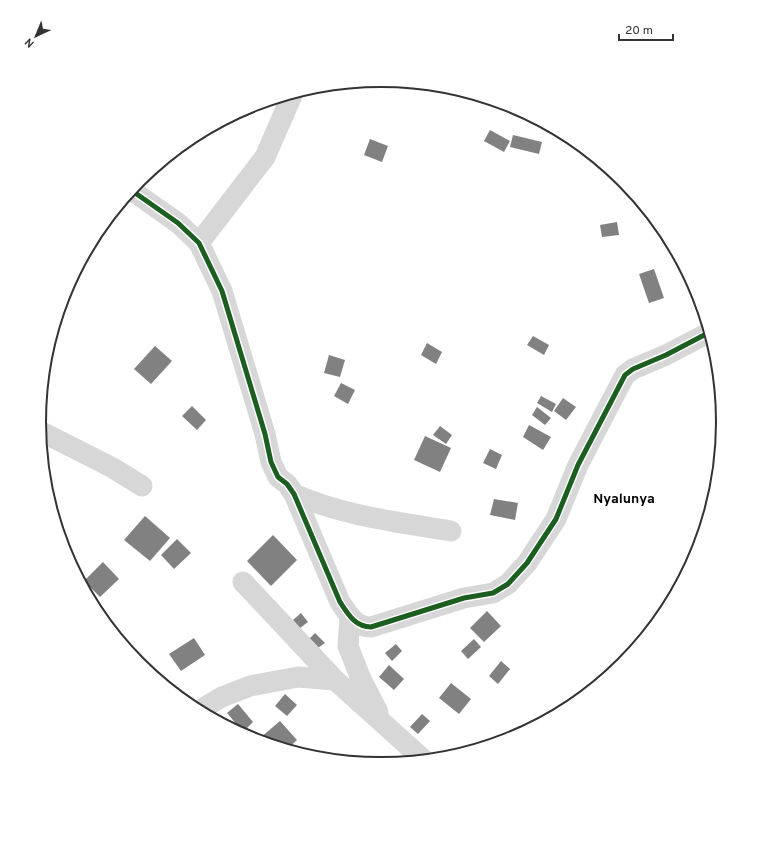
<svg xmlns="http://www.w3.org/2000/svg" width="763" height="845" font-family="Overpass,sans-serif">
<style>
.building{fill:#818181}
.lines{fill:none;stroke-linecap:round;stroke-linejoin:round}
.street{stroke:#d7d7d7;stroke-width:21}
.cycleway-casing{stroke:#fff;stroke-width:8}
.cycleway{stroke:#1b5e20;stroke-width:5}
.labels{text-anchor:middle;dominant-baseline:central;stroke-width:4;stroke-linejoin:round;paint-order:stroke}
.quarter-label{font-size:14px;font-weight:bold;fill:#000;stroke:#fff}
.rim{fill:none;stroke:#333;stroke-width:2}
</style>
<rect width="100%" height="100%" fill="#fff"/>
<!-- building -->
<g class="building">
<path d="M490,130L510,141L504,152L484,141Z"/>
<path d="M513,135L542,142L539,154L510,147Z"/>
<path d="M370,139L388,146L382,162L364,155Z"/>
<path d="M617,222L619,235L602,237L600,225Z"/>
<path d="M654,269L664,298L649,303L639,274Z"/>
<path d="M533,336L549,345L544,355L527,345Z"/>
<path d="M427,343L442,352L436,364L421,355Z"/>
<path d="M155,346L172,361L151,384L134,369Z"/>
<path d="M329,355L345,360L340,377L324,373Z"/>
<path d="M341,383L355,390L348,404L334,396Z"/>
<path d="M541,396L556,404L552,412L537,403Z"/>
<path d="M563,398L576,407L566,420L554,411Z"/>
<path d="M192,406L206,420L197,430L182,416Z"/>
<path d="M537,407L551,418L545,425L532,415Z"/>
<path d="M529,425L551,437L543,450L523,437Z"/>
<path d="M440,426L452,435L446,444L433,435Z"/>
<path d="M425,436L451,448L440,472L414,460Z"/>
<path d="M490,449L502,455L496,469L483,463Z"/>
<path d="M494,499L518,503L515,520L490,515Z"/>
<path d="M145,516L170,538L150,561L124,540Z"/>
<path d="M273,535L297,560L271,586L247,561Z"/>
<path d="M177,539L191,553L174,569L161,555Z"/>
<path d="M103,562L119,579L100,597L84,581Z"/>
<path d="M487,611L501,626L484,642L470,628Z"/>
<path d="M301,613L308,622L300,628L293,620Z"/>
<path d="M315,633L325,643L318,648L309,639Z"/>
<path d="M194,638L205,655L181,671L169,654Z"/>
<path d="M474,639L481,647L468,659L461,651Z"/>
<path d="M396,644L402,651L392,661L385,653Z"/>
<path d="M501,661L510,669L498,684L489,676Z"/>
<path d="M389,665L404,679L394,690L379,677Z"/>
<path d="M451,683L471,699L459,714L439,698Z"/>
<path d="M285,694L297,705L287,716L275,706Z"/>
<path d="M238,704L253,722L243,732L227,713Z"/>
<path d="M422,714L430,721L418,734L410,727Z"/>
<path d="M280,721L297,740L286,750L265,743L260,738Z"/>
</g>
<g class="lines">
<!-- street -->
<g class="street">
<path d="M131,190L178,223L199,243L222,291L265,434L271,462L278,477L287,484L294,494L340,602C348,614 355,627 371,627L464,598L493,593L508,584L527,563L556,519L578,465L625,375L633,369L666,355L710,332"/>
<path d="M199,243L265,157L293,93"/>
<path d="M40,431L113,468L142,486"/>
<path d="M294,494C344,516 398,522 451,531"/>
<path d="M243,582L335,680L425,761"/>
<path d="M350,617L348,646L361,679L378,712"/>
<path d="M198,711L222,697L250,686L298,677L335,680"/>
</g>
<defs>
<path id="cycleway" d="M131,190L178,223L199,243L222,291L265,434L271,462L278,477L287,484L294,494L340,602C348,614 355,627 371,627L464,598L493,593L508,584L527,563L556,519L578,465L625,375L633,369L666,355L710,332"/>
</defs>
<!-- cycleway casing -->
<use href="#cycleway" class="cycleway-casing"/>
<!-- cycleway -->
<use href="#cycleway" class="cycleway"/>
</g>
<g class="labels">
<!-- quarter labels -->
<g class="quarter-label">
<text x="624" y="499">Nyalunya</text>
</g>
</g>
<!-- crop -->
<path d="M0 0H763V845H0ZM46 422a335 335 0 1 1 670 0a335 335 0 1 1-670 0Z" fill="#fff" fill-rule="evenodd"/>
<path class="rim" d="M46 422a335 335 0 1 1 670 0a335 335 0 1 1-670 0Z"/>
<!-- north arrow -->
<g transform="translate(36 36) rotate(224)" stroke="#ffffff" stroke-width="3" paint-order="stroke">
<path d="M0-3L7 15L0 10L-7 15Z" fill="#333333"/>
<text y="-6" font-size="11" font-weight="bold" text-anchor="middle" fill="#333333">N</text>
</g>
<!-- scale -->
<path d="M619 34v6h54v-6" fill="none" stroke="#333333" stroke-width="2"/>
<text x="625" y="34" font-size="12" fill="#333333" stroke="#ffffff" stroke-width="3" paint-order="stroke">20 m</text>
</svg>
